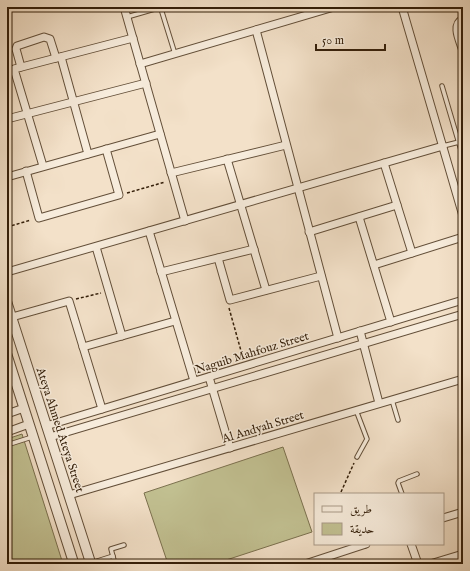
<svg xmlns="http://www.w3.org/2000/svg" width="470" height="571" font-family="'IM FELL English',Amiri,serif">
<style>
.green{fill:#c2c192;stroke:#7a704e}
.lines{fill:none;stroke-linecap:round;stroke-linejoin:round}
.service-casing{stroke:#634f39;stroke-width:5.5}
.minor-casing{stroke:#634f39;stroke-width:9}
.tertiary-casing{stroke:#634f39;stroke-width:11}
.path{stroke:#331e09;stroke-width:1.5;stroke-dasharray:3 2;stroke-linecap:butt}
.service{stroke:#f7ecdc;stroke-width:3.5}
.minor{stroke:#f7ecdc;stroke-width:7}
.tertiary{stroke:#f7ecdc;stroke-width:9}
.labels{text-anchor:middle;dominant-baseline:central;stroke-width:3;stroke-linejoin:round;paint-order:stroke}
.street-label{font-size:12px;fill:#331e09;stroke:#f7ecdc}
</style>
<rect width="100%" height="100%" fill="#f3e1c9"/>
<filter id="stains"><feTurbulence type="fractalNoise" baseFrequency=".005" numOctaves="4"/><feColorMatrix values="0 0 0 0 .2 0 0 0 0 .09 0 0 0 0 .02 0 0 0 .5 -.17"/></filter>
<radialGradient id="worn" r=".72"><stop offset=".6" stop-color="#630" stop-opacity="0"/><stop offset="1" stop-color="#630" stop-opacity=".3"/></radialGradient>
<!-- green -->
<g class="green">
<path d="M22,434L63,564H7V439Z"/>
<path d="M283,447L312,532L214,564H168L144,493Z"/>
</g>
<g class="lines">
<defs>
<g id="service">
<path d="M127,17L158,8L161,9L175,54"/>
<path d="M442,86L463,157"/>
<path d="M443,146L459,142"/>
<path d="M392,400L398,420"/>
<path d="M356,410L367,439L357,457"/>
<path d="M7,445L32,437"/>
<path d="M402,494L398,483L399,481L417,474"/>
<path d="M91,563L113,556"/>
<path d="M115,564L111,549L124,545"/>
</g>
<g id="minor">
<path d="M124,7L185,221"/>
<path d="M402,7L463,216"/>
<path d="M463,19C451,25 460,41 463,51"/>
<path d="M256,30L338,338"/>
<path d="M61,57L88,154"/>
<path d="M140,64L334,7"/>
<path d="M21,67L16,49L17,46L44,37L50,39L56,58"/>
<path d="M7,119L146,83"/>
<path d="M227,159L266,290"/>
<path d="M384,163L412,253"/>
<path d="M43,166L14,69L133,38"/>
<path d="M26,171L39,218L119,195L106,149"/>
<path d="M171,173L286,145"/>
<path d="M7,177L160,134"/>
<path d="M359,217L391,322"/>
<path d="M149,231L194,381"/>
<path d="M309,232L397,205"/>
<path d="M96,247L122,336"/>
<path d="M218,258L230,300L321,276"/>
<path d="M374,265L463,237"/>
<path d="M7,272L443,146"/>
<path d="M161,272L254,249"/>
<path d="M12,317L69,301L102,409"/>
<path d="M360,331L379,403"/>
<path d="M83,347L175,321"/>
<path d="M209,377L230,448"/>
<path d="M7,414L24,408"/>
<path d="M46,426L463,300"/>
<path d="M7,432L29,424"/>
<path d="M50,437L463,314"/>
<path d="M69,495L463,379"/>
<path d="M443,518L463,512"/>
<path d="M411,544L418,564"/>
<path d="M305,564L366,544"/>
<path d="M430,564L463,554"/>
</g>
<g id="tertiary">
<path d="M7,303L91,564"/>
<path d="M7,355L74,564"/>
</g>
</defs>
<!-- service casing -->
<use href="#service" class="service-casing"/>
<!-- minor casing -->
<use href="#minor" class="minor-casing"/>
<!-- tertiary casing -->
<use href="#tertiary" class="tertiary-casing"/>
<!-- path -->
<g class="path">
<path d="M127,193L165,182"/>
<path d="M7,227L31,220"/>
<path d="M76,299L101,293"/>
<path d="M229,308L243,358"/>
<path d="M341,492L354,463"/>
</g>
<!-- service -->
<use href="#service" class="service"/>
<!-- minor -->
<use href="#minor" class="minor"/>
<!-- tertiary -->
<use href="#tertiary" class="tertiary"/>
</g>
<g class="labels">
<!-- street labels -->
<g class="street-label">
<text transform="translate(252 353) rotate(-17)">Naguib Mahfouz Street</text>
<text transform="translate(263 427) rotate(-17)">Al Andyah Street</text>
<text transform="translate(60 430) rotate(72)">Ateya Ahmed Ateya Street</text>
</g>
</g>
<!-- margin -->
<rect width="470" height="571" fill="none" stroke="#f3e1c9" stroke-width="24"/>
<rect x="8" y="8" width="454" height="555" fill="none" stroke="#331e09" stroke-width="2"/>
<rect x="12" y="12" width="446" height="547" fill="none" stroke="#331e09"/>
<!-- legend -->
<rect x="314" y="493" width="130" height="52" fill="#f7ecdc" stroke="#a99a88"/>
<rect x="322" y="506" width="20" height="6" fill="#f7ecdc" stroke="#a99a88"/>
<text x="350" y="513" font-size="12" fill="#331e09">طريق</text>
<rect x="322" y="523" width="20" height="12" fill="#c2c192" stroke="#a99a88"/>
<text x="350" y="533" font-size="12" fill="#331e09">حديقة</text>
<!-- scale -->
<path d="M316 44v6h69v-6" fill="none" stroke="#331e09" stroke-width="2"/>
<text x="322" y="44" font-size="12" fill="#331e09" stroke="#f7ecdc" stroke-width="3" paint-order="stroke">50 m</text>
<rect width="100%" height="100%" filter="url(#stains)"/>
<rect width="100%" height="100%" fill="url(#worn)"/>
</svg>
